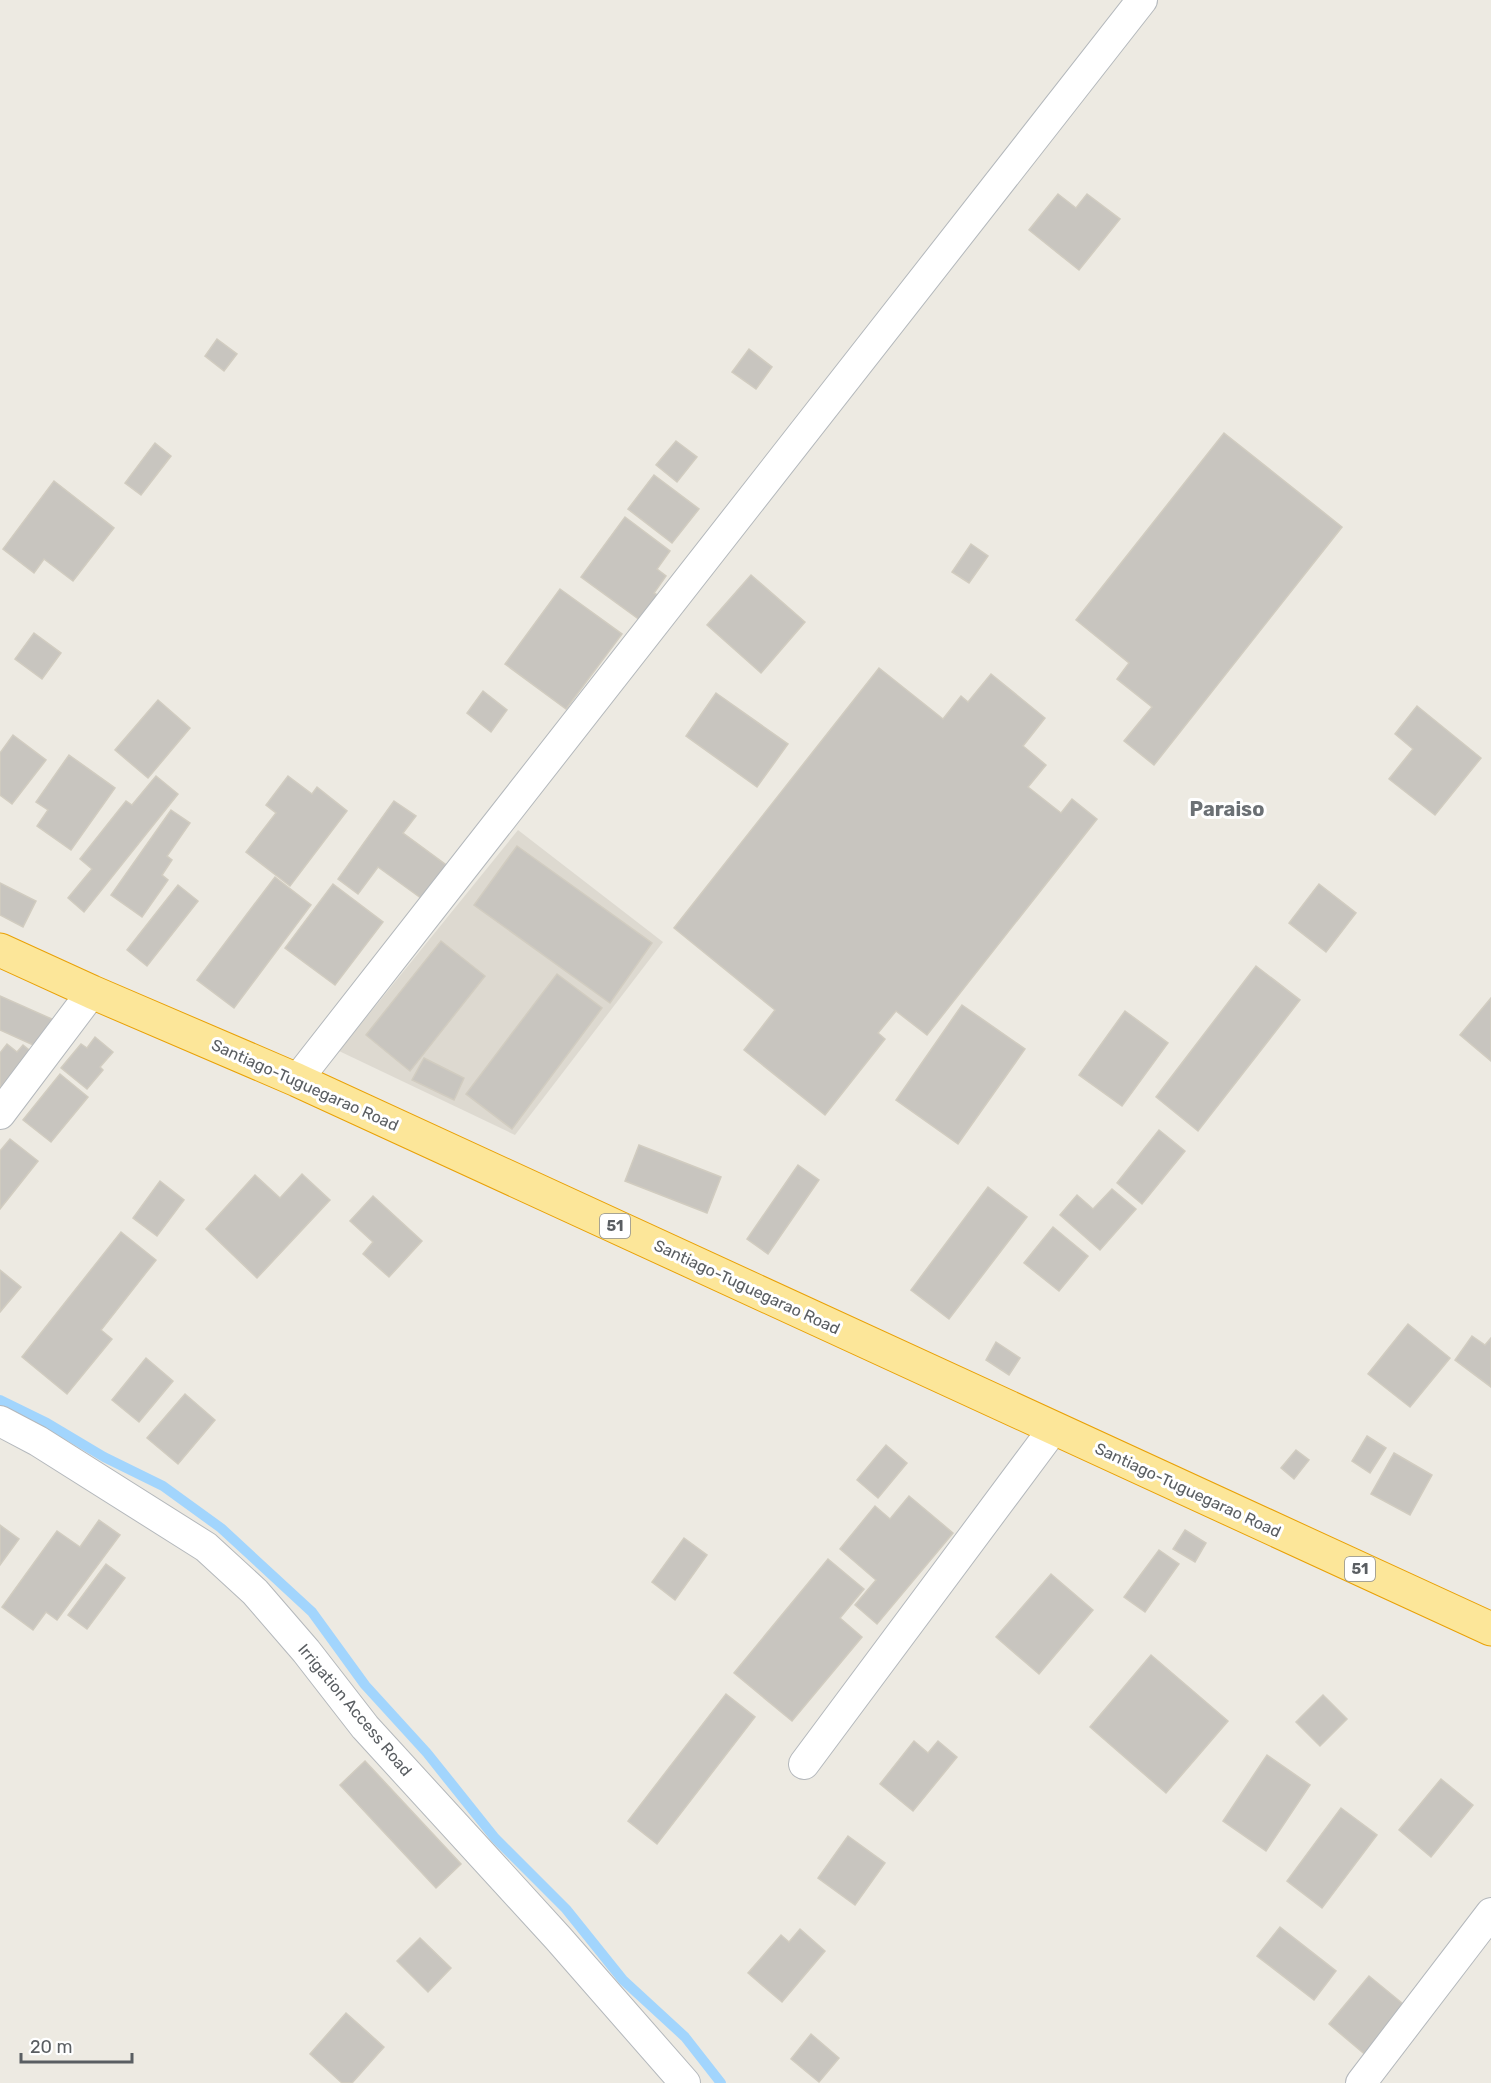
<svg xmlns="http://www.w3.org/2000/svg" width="1491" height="2083" font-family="Rubik,sans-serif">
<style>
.education{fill:#ddd9d0}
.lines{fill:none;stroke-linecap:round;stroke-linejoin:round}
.stream{stroke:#a2d5fd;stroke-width:10}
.building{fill:#c8c5bf;stroke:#d1ccc0;stroke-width:1.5}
.minor-casing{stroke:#b4b8bc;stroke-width:32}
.trunk-casing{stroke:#e9a106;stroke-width:35}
.minor{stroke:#fff;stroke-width:30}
.trunk{stroke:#fce699;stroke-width:33}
.labels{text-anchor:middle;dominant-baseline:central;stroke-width:6;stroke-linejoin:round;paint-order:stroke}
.shield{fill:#fff;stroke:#8c8e91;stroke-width:1.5}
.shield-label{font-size:15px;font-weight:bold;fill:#5a5e62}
.street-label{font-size:16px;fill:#5a5e62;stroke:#fff}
.quarter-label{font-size:20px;font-weight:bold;fill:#6b7074;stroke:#fff}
</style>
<rect width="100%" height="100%" fill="#edeae2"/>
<!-- education -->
<path class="education" d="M518,830L663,942L515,1135L339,1051Z"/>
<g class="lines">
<!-- stream -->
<path class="stream" d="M0,1400L47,1423L104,1457L163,1486L221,1528L312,1612L365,1685L427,1753L495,1838L566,1909L623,1980L685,2037L721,2083"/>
</g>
<!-- building -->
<g class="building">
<path d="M1058,194L1076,208L1087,194L1120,219L1079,270L1029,230Z"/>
<path d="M217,339L237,354L224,371L205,356Z"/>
<path d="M749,349L772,367L756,389L732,372Z"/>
<path d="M1224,433L1342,527L1154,765L1124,741L1152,707L1117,679L1129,663L1076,620Z"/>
<path d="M676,441L697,457L677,482L656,465Z"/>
<path d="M155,443L171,456L141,495L125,483Z"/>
<path d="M654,475L699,509L672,543L628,509Z"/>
<path d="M54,481L114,528L73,581L44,559L34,573L3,549Z"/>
<path d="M625,517L670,551L657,569L666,576L654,593L662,598L644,623L581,577Z"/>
<path d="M971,544L988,556L969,583L952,572Z"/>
<path d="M751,575L805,622L761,673L707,625Z"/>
<path d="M560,589L622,634L566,709L505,664Z"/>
<path d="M34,633L61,653L42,679L15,659Z"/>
<path d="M879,668L943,719L961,696L968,702L991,674L1045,718L1023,746L1046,765L1028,787L1061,813L1072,799L1097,819L927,1035L896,1011L878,1033L885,1039L825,1115L744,1050L775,1010L674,928Z"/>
<path d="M483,691L507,710L491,732L467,713Z"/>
<path d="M716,693L788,744L757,787L686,736Z"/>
<path d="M158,700L190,728L148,778L115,750Z"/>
<path d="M1417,706L1481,758L1435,815L1389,779L1413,749L1395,734Z"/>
<path d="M13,735L46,760L12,804L0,795V753Z"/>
<path d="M69,755L115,788L71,850L37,826L48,810L36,802Z"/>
<path d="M156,776L178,794L84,912L68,898L92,869L80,859L126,801L132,805Z"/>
<path d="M288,776L312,794L317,787L347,811L290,886L246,852L276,813L266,805Z"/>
<path d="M394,801L416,816L403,833L449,867L425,901L378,867L358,894L338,879Z"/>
<path d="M171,810L190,823L167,856L172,860L162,875L168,880L142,917L111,895Z"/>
<path d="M517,846L652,943L610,1003L474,905Z"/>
<path d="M275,877L311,905L234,1008L197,980Z"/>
<path d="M0,883L36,901L23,927L0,915Z"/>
<path d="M333,884L383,922L335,985L285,948Z"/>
<path d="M1319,884L1356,913L1326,952L1289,923Z"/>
<path d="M178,885L198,901L147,966L127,950Z"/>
<path d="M441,941L485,976L410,1071L366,1035Z"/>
<path d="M1256,966L1300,1000L1198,1131L1156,1097Z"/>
<path d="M557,974L602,1008L512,1129L466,1094Z"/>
<path d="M0,996L54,1020L42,1049L0,1030Z"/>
<path d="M1491,998V1061L1460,1035Z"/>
<path d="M962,1005L1025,1049L958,1144L896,1100Z"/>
<path d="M1125,1011L1168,1043L1122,1106L1079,1075Z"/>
<path d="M95,1037L113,1052L100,1067L103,1070L87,1089L61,1068L81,1044L87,1048Z"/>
<path d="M7,1044L17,1052L23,1045L38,1057L0,1104V1053Z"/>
<path d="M424,1058L464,1078L454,1100L412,1080Z"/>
<path d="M60,1074L88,1097L51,1142L23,1120Z"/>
<path d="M1159,1130L1185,1151L1142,1204L1117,1183Z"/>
<path d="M10,1139L38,1161L0,1209V1151Z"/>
<path d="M639,1145L721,1177L707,1213L625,1181Z"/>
<path d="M798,1165L819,1180L768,1254L747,1239Z"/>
<path d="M302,1174L330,1200L257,1278L206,1229L255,1175L280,1198Z"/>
<path d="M160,1181L184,1200L157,1236L133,1218Z"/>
<path d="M988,1187L1027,1217L949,1319L911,1290Z"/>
<path d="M1112,1189L1136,1209L1100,1250L1060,1215L1077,1195L1093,1209Z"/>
<path d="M373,1196L422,1241L389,1277L363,1254L373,1242L350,1221Z"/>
<path d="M1053,1227L1088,1256L1059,1291L1024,1263Z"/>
<path d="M121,1232L156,1260L101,1330L112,1339L67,1394L22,1357Z"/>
<path d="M0,1270L21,1287L0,1312Z"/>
<path d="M1408,1324L1450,1358L1410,1407L1368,1374Z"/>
<path d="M1472,1336L1485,1345L1491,1338V1387L1455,1360Z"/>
<path d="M996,1342L1020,1358L1009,1375L986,1360Z"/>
<path d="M146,1358L173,1381L139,1422L112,1400Z"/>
<path d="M185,1394L215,1420L178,1464L147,1438Z"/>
<path d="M1367,1436L1386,1448L1370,1473L1352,1461Z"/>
<path d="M886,1445L907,1463L878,1498L857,1480Z"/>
<path d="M1296,1450L1309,1460L1294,1479L1281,1468Z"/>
<path d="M1394,1453L1432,1475L1410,1515L1371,1494Z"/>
<path d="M909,1496L953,1533L877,1624L855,1605L876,1580L840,1549L875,1506L890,1519Z"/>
<path d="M99,1520L120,1535L57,1620L46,1612L33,1630L2,1607L57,1531L80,1547Z"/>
<path d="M0,1525L19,1539L0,1565Z"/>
<path d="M1185,1530L1206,1543L1195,1562L1173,1549Z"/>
<path d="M684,1538L707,1555L675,1600L652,1582Z"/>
<path d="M1159,1550L1179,1564L1145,1612L1124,1597Z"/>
<path d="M828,1559L864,1589L840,1618L862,1637L792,1721L734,1673Z"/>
<path d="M106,1564L125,1578L87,1629L68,1615Z"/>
<path d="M1051,1574L1093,1610L1039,1674L996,1637Z"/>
<path d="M1151,1655L1228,1721L1166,1793L1090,1727Z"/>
<path d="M726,1694L755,1717L657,1844L628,1821Z"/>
<path d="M1323,1695L1347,1719L1320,1746L1296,1722Z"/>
<path d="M914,1741L928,1753L938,1741L957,1757L913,1811L880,1784Z"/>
<path d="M1267,1755L1310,1785L1266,1851L1223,1821Z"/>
<path d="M365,1761L461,1864L436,1888L340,1785Z"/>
<path d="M1441,1779L1473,1805L1431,1857L1399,1830Z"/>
<path d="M1341,1808L1377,1835L1322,1908L1287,1881Z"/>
<path d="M848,1836L885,1863L855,1905L818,1878Z"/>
<path d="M1280,1927L1336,1971L1314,2000L1257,1956Z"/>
<path d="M800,1929L825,1951L782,2002L748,1973L781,1935L789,1942Z"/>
<path d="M420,1938L451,1968L428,1992L397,1961Z"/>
<path d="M1369,1976L1408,2008L1368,2057L1329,2024Z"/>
<path d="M346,2013L384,2047L352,2083H342L310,2054Z"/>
<path d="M811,2034L839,2058L819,2082L791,2059Z"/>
</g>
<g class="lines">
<defs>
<g id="minor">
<path d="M297,1080L1142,0"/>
<path d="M0,1114L92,992"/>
<path d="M0,1421L38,1441L206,1547L255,1592L306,1651L365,1727L558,1938L685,2083"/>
<path d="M804,1764L1054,1428"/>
<path d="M1361,2083L1491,1913"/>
</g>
<path id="trunk" d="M0,950L92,992L297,1080L1491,1629"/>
</defs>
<!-- minor casing -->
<use href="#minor" class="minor-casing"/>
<!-- trunk casing -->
<use href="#trunk" class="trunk-casing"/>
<!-- minor -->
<use href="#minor" class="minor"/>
<!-- trunk -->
<use href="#trunk" class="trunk"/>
</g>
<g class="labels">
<!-- shield labels -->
<g class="shield">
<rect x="600" y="1214" width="30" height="24" rx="4.5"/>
<rect x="1345" y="1557" width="30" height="24" rx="4.5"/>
</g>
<g class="shield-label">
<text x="615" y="1226">51</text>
<text x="1360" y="1569">51</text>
</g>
<!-- street labels -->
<g class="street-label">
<text transform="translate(305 1085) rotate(24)">Santiago-Tuguegarao Road</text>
<text transform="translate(747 1287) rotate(25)">Santiago-Tuguegarao Road</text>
<text transform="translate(1188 1490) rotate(25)">Santiago-Tuguegarao Road</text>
<text transform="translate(355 1710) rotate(50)">Irrigation Access Road</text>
</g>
<!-- quarter labels -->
<g class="quarter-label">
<text x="1227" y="809">Paraiso</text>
</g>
</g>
<!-- scale -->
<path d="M21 2053v9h111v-9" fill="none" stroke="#5a5e62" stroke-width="3"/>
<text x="30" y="2053" font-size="18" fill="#5a5e62" stroke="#ffffff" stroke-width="4.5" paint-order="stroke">20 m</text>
</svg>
